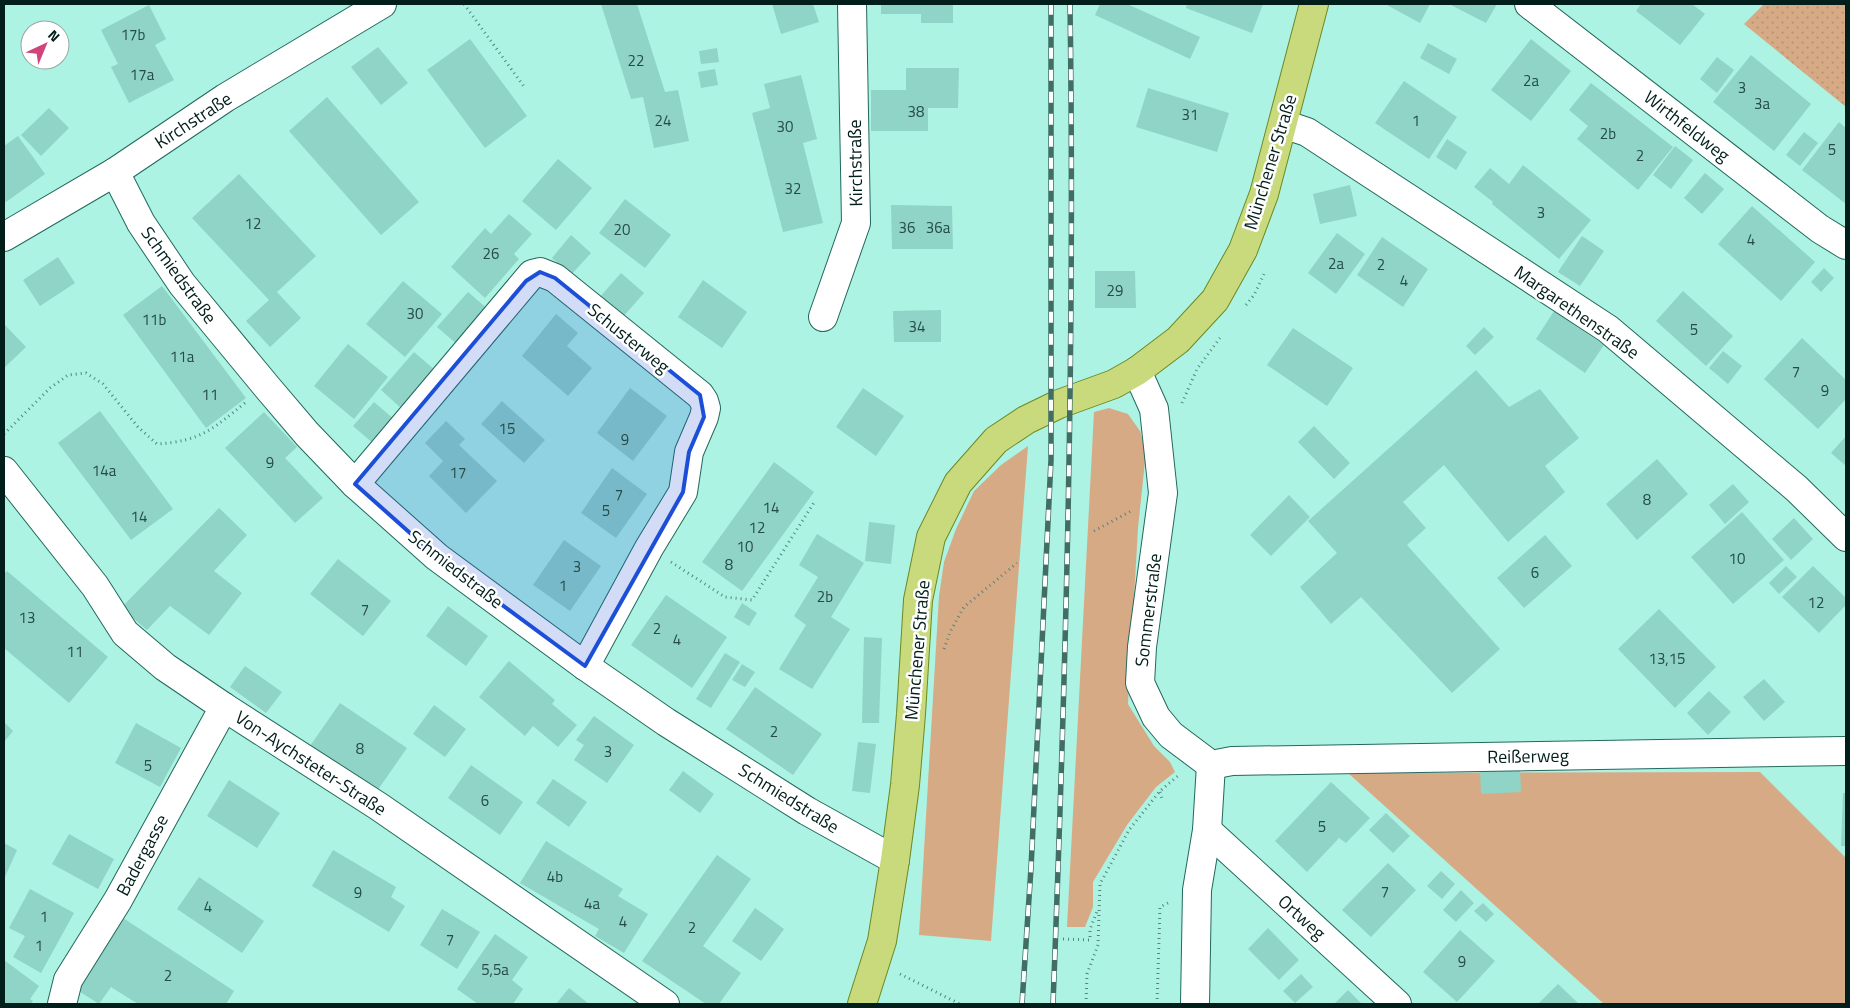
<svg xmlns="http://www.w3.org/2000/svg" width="1850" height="1008" font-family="'Titillium Web',sans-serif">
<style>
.green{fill:#d7aa86}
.park{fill:url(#park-dots)}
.building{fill:#8fd4c6}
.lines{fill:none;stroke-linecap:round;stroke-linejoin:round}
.minor-casing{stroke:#22695d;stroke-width:30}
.major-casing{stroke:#6c8922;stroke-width:30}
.path{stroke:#55857c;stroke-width:3;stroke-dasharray:1 4;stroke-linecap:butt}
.minor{stroke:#fff;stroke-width:28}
.major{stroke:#c9da7d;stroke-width:28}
.rail-casing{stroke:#416d65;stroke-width:5.5}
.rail{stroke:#fff;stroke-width:4;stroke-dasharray:11;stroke-linecap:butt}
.marked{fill:#1d4ed8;fill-opacity:0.2;stroke:#1d4ed8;stroke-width:4;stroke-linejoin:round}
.labels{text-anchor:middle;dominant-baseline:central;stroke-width:5;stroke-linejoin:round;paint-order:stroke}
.number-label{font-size:15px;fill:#254c45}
.street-label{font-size:18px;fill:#021e1a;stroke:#fff}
</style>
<defs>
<pattern id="park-dots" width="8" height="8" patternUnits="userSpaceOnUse" patternTransform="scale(1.25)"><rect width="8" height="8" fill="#d7aa86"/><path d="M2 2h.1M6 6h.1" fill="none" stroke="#b79273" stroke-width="1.8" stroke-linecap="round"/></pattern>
</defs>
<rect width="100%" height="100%" fill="#adf3e4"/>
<!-- green -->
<g class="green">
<path d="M1109,408L1128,414L1140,431L1146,452L1138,528L1128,704L1154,746L1170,762L1175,772L1156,787L1127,825L1093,882V907L1085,927H1067L1094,412Z"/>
<path d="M1028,446L991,941L919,935L939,596L944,562L956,529L974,491L1001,465Z"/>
<path d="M1760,772L1846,858V1004H1604L1348,773Z"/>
</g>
<!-- park -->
<path class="park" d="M1764,4H1846V107L1744,24Z"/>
<!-- building -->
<g class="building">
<path d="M601,4H637L665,92L678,90L689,141L654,148L643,97L631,99Z"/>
<path d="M772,4H813L819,22L781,34Z"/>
<path d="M881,4H953V23H921V14H881Z"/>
<path d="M1100,4H1127L1200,37L1190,59L1095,15Z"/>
<path d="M1187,4H1263L1252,33L1186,8Z"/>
<path d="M1385,4H1430L1420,23Z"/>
<path d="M1449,4H1497L1486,23Z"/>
<path d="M1641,4H1692L1705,14L1680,45L1636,11Z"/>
<path d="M149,5L166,39L155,45L174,80L129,103L111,67L118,64L101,30Z"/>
<path d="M470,39L527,116L485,148L427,70Z"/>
<path d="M1531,39L1571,71L1531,121L1491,90Z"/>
<path d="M1428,43L1457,59L1449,74L1420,58Z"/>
<path d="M378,47L408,83L381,105L351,67Z"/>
<path d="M717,48L719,62L701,64L699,51Z"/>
<path d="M1751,55L1811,104L1774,151L1713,102Z"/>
<path d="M1717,57L1734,70L1717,93L1700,79Z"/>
<path d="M906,68H959L958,108H928V131H871V90H906Z"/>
<path d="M715,69L718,85L701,88L698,72Z"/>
<path d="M801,75L817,139L803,143L823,223L783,232L752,113L770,108L764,84Z"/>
<path d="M1404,81L1457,117L1429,159L1375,123Z"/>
<path d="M1591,83L1673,147L1638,190L1577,139L1588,126L1569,110Z"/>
<path d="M1148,88L1229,113L1217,152L1136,127Z"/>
<path d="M327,97L419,202L381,235L289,131Z"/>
<path d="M49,108L69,128L41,156L21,135Z"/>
<path d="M1839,122L1846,128V204L1802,170Z"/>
<path d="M1804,132L1818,143L1800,166L1786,155Z"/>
<path d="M18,136L45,174L6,202L4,199V146Z"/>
<path d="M1447,139L1467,152L1456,170L1436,157Z"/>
<path d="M1675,146L1693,160L1671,189L1653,175Z"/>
<path d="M558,159L592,188L556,230L522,201Z"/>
<path d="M1523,165L1591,220L1559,259L1492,204L1493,202L1474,187L1490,168L1509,184Z"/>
<path d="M1705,173L1724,189L1702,214L1684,198Z"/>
<path d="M239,174L316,256L277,292L301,318L270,347L246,321L269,300L192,218Z"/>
<path d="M1350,185L1357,216L1320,224L1313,194Z"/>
<path d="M625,199L671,235L645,268L599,233Z"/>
<path d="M891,205L952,206L953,249H892Z"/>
<path d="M1752,206L1815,262L1781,301L1718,244Z"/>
<path d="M509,214L532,234L514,254L519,259L485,298L451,267L485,228L491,234Z"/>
<path d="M1337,233L1365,254L1336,294L1308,273Z"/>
<path d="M571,235L591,253L571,275L552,258Z"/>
<path d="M1582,236L1604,251L1580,286L1558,272Z"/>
<path d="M1382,237L1428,269L1403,307L1357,275Z"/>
<path d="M58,257L75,283L40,306L23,280Z"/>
<path d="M1824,268L1834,278L1821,292L1811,282Z"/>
<path d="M1095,271H1135L1136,308H1095Z"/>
<path d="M621,273L644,293L622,318L599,298Z"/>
<path d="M703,280L747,312L722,348L678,317Z"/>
<path d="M403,281L442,314L405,357L366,324Z"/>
<path d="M162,286L246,398L206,428L123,315Z"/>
<path d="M1683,291L1733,336L1706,366L1656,321Z"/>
<path d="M468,292L490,311L459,346L437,327Z"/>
<path d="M941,310V342H894L893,311Z"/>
<path d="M1554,311L1604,345L1585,373L1536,339Z"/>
<path d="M556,314L578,333L567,346L592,368L568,396L522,356Z"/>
<path d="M4,324L26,347L4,368Z"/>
<path d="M1484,327L1494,337L1475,355L1466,346Z"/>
<path d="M1293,328L1353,368L1327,406L1267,365Z"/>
<path d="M1802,338L1846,380V399L1818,429L1764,379Z"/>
<path d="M348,344L388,377L354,419L314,386Z"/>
<path d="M1723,351L1742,366L1728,384L1709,368Z"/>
<path d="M414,352L435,370L402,409L381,390Z"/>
<path d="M1476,370L1509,407L1540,389L1579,438L1545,466L1565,492L1508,542L1444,465L1403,502L1426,528L1407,545L1500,649L1452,693L1361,597L1331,624L1300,587L1337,553L1308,521Z"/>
<path d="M630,388L667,416L633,461L597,433Z"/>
<path d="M863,388L904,416L876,456L836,427Z"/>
<path d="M502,401L545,440L524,463L481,424Z"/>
<path d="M374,402L395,420L374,444L353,426Z"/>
<path d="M100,411L173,509L131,540L58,443Z"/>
<path d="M264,412L297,447L285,458L323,498L295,523L225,448Z"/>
<path d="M446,421L465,439L459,445L497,481L466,513L429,476L443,461L425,443Z"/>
<path d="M1314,426L1350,463L1334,479L1298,442Z"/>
<path d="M1846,436V466L1831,453Z"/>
<path d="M1657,459L1688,494L1637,540L1606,504Z"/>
<path d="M774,462L814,492L742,591L702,562Z"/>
<path d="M612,468L647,494L616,538L581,513Z"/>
<path d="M1733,484L1749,502L1725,524L1709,505Z"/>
<path d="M1289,495L1310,517L1271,556L1250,535Z"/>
<path d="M219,508L247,535L214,571L242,593L209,635L170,606L147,630L121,608Z"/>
<path d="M1742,512L1784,560L1733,604L1691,557Z"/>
<path d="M1794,518L1813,539L1791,560L1772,539Z"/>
<path d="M869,522L895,525L891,564L865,561Z"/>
<path d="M817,534L864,563L831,617L850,629L812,689L779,669L806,625L794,616L818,577L799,565Z"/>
<path d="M1545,535L1572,566L1524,608L1497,578Z"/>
<path d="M564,540L601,566L570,611L533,585Z"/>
<path d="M338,559L391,601L363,636L310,594Z"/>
<path d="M1786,566L1797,577L1779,594L1769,583Z"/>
<path d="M1813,566L1846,598V605L1819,633L1782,597Z"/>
<path d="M7,571L108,657L69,703L4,648V574Z"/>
<path d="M666,595L727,637L692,688L631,645Z"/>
<path d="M742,603L757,613L749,626L734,617Z"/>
<path d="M448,606L488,636L466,666L426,636Z"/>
<path d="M1659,609L1716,667L1675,708L1618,649Z"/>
<path d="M864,637L882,638L879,723H862Z"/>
<path d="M725,653L740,662L711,708L696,699Z"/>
<path d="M509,661L555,700L552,704L577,725L558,747L533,726L525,736L479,697Z"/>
<path d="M742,664L755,672L745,687L732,680Z"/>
<path d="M245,666L282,692L266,713L230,687Z"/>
<path d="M1764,679L1785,702L1764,721L1743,697Z"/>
<path d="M755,687L822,734L793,775L726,729Z"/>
<path d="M1709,691L1731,712L1708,735L1687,713Z"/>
<path d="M340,703L407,748L377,791L310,746Z"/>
<path d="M434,705L466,729L445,757L413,734Z"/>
<path d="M594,716L634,745L607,783L574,760L584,745L576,740Z"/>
<path d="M4,722L13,731L4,742Z"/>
<path d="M136,723L181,748L160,787L115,763Z"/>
<path d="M858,742L876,744L870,793L852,791Z"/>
<path d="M471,765L523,802L500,835L448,798Z"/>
<path d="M1520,768L1521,792L1481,794L1480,769Z"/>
<path d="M683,771L714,794L700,813L669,790Z"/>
<path d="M553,779L587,802L569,827L536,803Z"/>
<path d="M229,780L280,813L257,848L207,816Z"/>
<path d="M1331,782L1370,818L1346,843L1339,838L1307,872L1275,841Z"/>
<path d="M1843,793H1846V846H1841Z"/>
<path d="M1386,813L1410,836L1393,853L1369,830Z"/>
<path d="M69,834L114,859L98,889L52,864Z"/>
<path d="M546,841L623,889L618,896L648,914L624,953L595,936L599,929L520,883Z"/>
<path d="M4,843L17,850L4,879Z"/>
<path d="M333,850L396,887L391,897L405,906L389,932L312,886Z"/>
<path d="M717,855L751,879L703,946L741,973L719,1004H706L642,961Z"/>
<path d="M1388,863L1416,890L1371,937L1342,910Z"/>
<path d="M1441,871L1455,884L1442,899L1427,886Z"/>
<path d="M199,877L264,921L242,953L177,909Z"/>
<path d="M30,889L74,913L41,973L13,957L25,936L9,928Z"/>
<path d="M1461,890L1474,903L1456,922L1443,910Z"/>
<path d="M1483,903L1494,914L1486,922L1474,911Z"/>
<path d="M755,908L784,929L761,961L732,941Z"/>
<path d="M442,909L480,932L457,969L420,945Z"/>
<path d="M120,916L234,991L226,1004H138L111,987L99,1004L74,988Z"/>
<path d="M1268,928L1299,960L1279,980L1248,949Z"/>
<path d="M1460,930L1495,961L1457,1002L1423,972Z"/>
<path d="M495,934L528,957L512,980L523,989L513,1004H478L457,989Z"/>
<path d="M4,960L39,986L30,999L33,1001L31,1004H4Z"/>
<path d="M1301,974L1313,987L1295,1003L1283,991Z"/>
<path d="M1558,984L1579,1004H1538Z"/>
<path d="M569,988L589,1004H556Z"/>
<path d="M1348,990L1362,1004H1334Z"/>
</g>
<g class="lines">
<defs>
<g id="minor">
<path d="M1529,4L1820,229L1846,245"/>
<path d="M1283,124L1307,132L1608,329L1797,489L1846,537"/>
<path d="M115,172L141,223L182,284L267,387L307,434L355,484L437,557L585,666L666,722L807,811L895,860"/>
<path d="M4,237L115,172L225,98L382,4"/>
<path d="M823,317L856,223L852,4"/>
<path d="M1137,371L1154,409L1163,493L1142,647L1140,683L1156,717L1171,735L1211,765"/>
<path d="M4,471L95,586L125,633L165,667L224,707L378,806L665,1004"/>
<path d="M355,484L532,274L540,272L555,278L700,395L704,401L706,408L704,417L689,452L683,492L649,548L585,666"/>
<path d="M1211,765L1232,761L1846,751"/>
<path d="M1207,830L1397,1004"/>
<path d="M62,1004L68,980L118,900L224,707"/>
<path d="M1195,1004L1197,890L1207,830L1211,765"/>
</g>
<path id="major" d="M862,1004L882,941L895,860L905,785L911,714L918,600L931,537L958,483L996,440L1026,420L1059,404L1114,384L1137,371L1178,340L1215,300L1243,250L1264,194L1314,4"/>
</defs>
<!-- minor casing -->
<use href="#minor" class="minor-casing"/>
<!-- major casing -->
<use href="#major" class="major-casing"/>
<!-- path -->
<g class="path">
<path d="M464,4L525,88"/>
<path d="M1246,305L1254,295L1264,274"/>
<path d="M1182,403L1197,369L1220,338"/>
<path d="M4,434L50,388L68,375L86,373L103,384L138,427L157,444C202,441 212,429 245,403"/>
<path d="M1094,531L1133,510"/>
<path d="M671,562L725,597L752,600L815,501"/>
<path d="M944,649L950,632L964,607L1017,563"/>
<path d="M1160,792L1162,799"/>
<path d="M1063,939L1090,940V929L1098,909"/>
<path d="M900,974L960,1004"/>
<path d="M1086,1004L1087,974L1098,945L1100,884L1129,830L1160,791L1179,775"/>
<path d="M1157,1004L1160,907L1170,902"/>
</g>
<!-- minor -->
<use href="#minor" class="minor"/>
<!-- major -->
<use href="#major" class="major"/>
<defs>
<g id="rail">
<path d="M1022,1004L1031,868L1051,460V4"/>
<path d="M1053,1004C1066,671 1075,337 1070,4"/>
</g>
</defs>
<!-- rail casing -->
<use href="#rail" class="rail-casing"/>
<!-- rail -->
<use href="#rail" class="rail"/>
</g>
<!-- marked area -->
<path class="marked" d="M540,272L555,278L700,395L704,417L689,452L683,492L585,666L437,557L355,484L526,281Z"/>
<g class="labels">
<!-- number labels -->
<g class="number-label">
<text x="133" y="34">17b</text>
<text x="636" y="60">22</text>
<text x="142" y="74">17a</text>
<text x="1531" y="80">2a</text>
<text x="1742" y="87">3</text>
<text x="1762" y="103">3a</text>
<text x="916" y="111">38</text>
<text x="1190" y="114">31</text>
<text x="663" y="120">24</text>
<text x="1416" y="120">1</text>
<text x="785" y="126">30</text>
<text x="1608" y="133">2b</text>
<text x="1832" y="149">5</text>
<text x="1640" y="155">2</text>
<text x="793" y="188">32</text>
<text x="1541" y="212">3</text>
<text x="253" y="223">12</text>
<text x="907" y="227">36</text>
<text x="938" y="227">36a</text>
<text x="622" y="229">20</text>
<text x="1751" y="239">4</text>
<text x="491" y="253">26</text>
<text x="1336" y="263">2a</text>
<text x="1381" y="264">2</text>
<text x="1404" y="280">4</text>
<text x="1115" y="290">29</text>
<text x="415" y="313">30</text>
<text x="154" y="319">11b</text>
<text x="917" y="326">34</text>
<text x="1694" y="329">5</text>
<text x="182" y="356">11a</text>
<text x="1796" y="371">7</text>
<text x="1825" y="390">9</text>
<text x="210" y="394">11</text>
<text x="507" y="428">15</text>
<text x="625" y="439">9</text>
<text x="270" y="462">9</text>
<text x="104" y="470">14a</text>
<text x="458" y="472">17</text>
<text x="619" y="494">7</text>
<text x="1647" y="499">8</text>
<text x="771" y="507">14</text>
<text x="606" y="510">5</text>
<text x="139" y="516">14</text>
<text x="757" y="527">12</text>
<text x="745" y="546">10</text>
<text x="1737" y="558">10</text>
<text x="729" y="564">8</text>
<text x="577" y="566">3</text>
<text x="1535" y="572">6</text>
<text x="563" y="585">1</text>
<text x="825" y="596">2b</text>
<text x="1816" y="602">12</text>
<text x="365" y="609">7</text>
<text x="27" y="617">13</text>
<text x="657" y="628">2</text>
<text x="677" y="639">4</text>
<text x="75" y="651">11</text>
<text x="1667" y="658">13,15</text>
<text x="774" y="731">2</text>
<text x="360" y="748">8</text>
<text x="608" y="751">3</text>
<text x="148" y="765">5</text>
<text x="485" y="800">6</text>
<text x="1322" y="826">5</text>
<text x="555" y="876">4b</text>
<text x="1385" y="891">7</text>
<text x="358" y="892">9</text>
<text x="592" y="903">4a</text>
<text x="208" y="906">4</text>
<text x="44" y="916">1</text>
<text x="623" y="921">4</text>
<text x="692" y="927">2</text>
<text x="450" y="939">7</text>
<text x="39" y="945">1</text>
<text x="1462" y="961">9</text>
<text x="495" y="969">5,5a</text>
<text x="168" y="975">2</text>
</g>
<!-- street labels -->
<g class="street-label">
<text transform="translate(193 120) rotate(-33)">Kirchstraße</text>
<text transform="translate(1687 126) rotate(38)">Wirthfeldweg</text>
<text transform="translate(1270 162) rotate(-73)">Münchener Straße</text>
<text transform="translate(855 163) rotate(-91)">Kirchstraße</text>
<text transform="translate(179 275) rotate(54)">Schmiedstraße</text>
<text transform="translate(1577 312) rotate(35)">Margarethenstraße</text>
<text transform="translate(629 338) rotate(39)">Schusterweg</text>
<text transform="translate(456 569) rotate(38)">Schmiedstraße</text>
<text transform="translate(1148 610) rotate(-83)">Sommerstraße</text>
<text transform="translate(917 650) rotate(-85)">Münchener Straße</text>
<text transform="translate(1528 756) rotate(-1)">Reißerweg</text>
<text transform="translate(311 763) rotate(33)">Von-Aychsteter-Straße</text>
<text transform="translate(789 798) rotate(32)">Schmiedstraße</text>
<text transform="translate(142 855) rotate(-62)">Badergasse</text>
<text transform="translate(1302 917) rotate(42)">Ortweg</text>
</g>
</g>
<!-- border -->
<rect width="1850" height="1008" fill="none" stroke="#021e1a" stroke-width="10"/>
<!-- north arrow -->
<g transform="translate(45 45) rotate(44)"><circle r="24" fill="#ffffff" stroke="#9aa5a3"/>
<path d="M0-4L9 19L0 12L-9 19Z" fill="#cf447a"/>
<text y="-8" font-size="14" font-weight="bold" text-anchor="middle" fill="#021e1a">N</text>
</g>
</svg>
